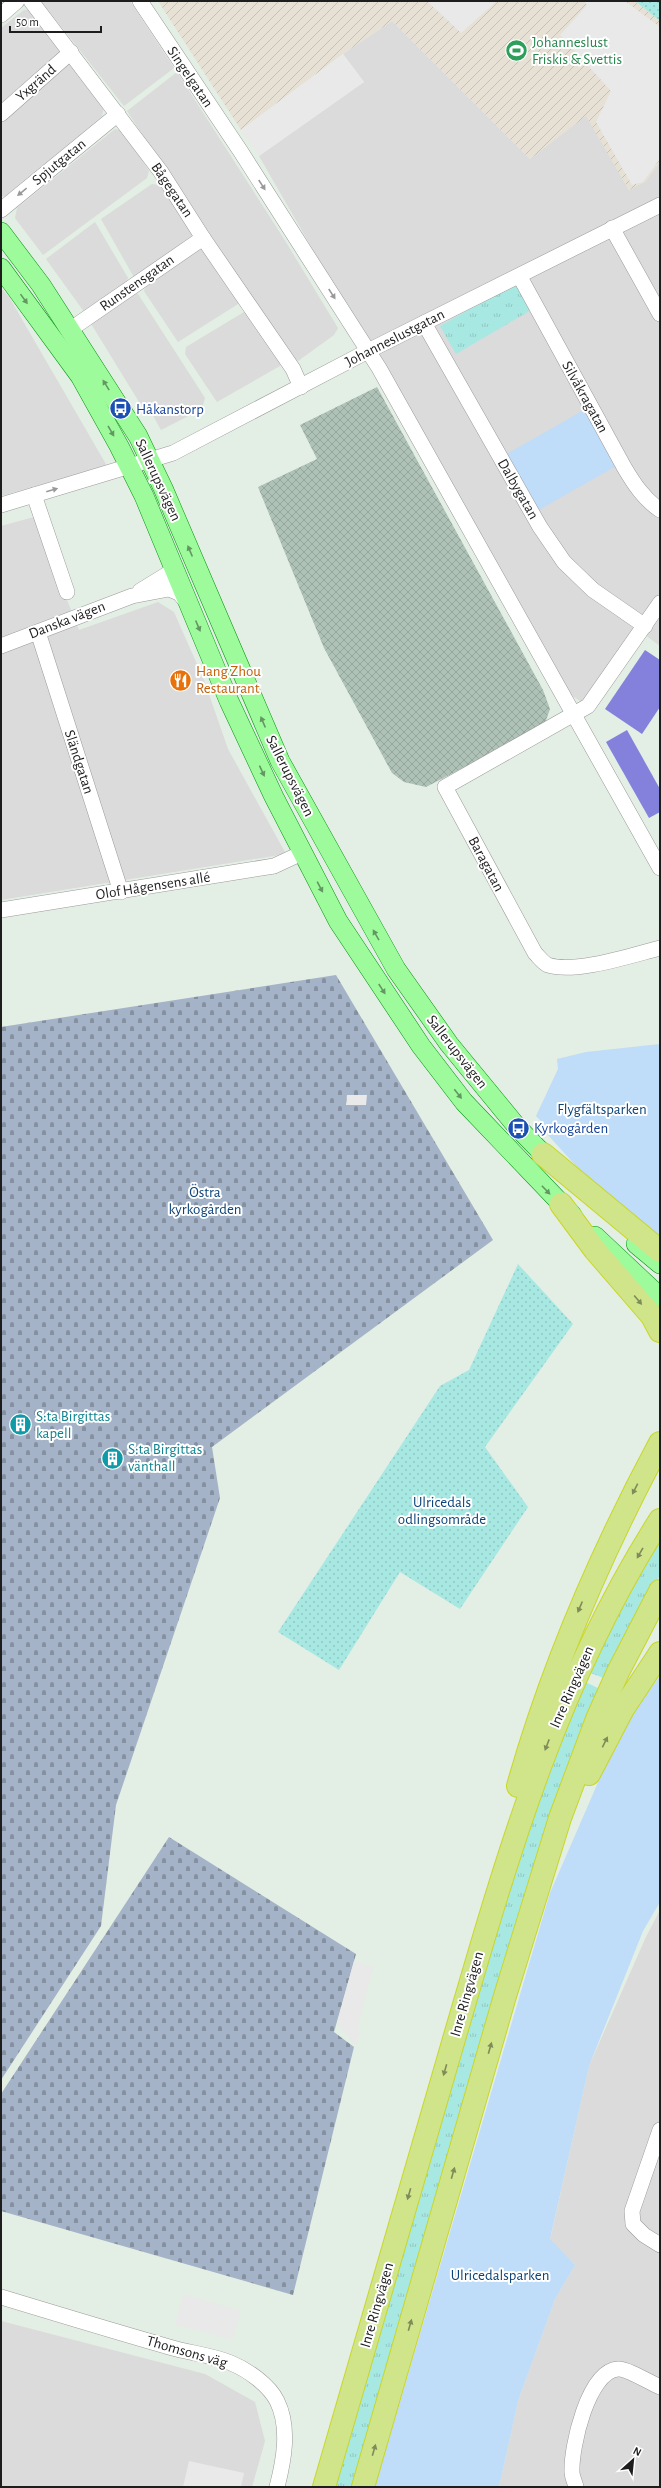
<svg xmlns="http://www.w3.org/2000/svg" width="661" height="2488" font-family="'Alegreya Sans',sans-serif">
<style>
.residential{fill:#dadbda}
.industrial{fill:url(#industrial-furrows)}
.construction{fill:url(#construction-cross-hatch)}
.grass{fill:url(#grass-tufts)}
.cemetery{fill:url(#cemetery-stones)}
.park{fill:#bfdcf8}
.garden{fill:url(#garden-dots)}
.pitch{fill:#8481dd}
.parking{fill:#e9e9e9}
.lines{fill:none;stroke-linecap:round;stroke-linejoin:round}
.minor-casing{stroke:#9a9a9a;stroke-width:16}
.major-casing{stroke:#02940e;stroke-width:20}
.highway-casing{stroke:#c9d626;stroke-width:24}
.minor{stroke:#fff;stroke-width:15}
.major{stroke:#9dfb9b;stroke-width:19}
.highway{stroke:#d0e58a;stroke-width:22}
.oneway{fill:#999}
.oneway2{fill:#639762}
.oneway3{fill:#7f8b59}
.labels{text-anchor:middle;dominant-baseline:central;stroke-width:4;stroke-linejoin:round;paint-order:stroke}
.leisure-label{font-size:15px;fill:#27864d;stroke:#fff;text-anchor:start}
.street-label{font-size:15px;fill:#1d1d1d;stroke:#fff}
.transit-label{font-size:15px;fill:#164399;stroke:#fff;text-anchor:start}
.food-label{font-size:15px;fill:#c56008;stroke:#fff;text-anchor:start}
.park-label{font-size:15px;fill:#0c4379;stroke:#fff}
.culture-label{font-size:15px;fill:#0d838f;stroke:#fff;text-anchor:start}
</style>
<defs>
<pattern id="industrial-furrows" width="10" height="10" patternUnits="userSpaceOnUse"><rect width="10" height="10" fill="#e7e0d5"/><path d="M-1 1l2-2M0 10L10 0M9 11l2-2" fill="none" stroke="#c6c0b6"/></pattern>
<pattern id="construction-cross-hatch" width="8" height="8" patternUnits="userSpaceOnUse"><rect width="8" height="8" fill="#aec2b7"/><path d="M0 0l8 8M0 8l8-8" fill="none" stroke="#95a69d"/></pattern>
<pattern id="grass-tufts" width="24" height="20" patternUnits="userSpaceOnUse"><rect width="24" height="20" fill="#a8e8e3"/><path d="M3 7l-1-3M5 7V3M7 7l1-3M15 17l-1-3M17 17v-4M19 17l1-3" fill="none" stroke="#90c7c2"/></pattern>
<pattern id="cemetery-stones" width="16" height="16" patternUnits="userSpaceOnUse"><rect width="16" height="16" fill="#a4b3c7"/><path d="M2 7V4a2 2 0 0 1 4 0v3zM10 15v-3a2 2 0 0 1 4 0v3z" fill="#8591a1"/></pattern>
<pattern id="garden-dots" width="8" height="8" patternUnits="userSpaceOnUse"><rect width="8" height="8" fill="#a8e8e3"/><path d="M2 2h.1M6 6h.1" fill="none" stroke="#90c7c2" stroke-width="1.8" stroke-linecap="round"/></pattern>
</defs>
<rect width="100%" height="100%" fill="#e3eee4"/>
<!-- residential -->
<g class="residential">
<path d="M41,1H130L174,68L124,106Z"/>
<path d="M24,10H31L60,47L61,56L1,109V28Z"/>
<path d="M392,21L530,159L586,115L629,190L646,181L660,162V646L641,632L588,706L568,693L259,156L364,82L343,54Z"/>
<path d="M67,64L75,66L104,107L102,116L6,197L1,196V120Z"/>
<path d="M177,72L284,239L338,328L334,335L298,361L290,357L127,111Z"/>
<path d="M115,129L123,131L149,171L147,178L43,255L15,218L17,208Z"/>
<path d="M152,184L159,185L193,229L191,239L135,279L101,219Z"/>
<path d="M95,222L128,278L126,283L85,313L46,259Z"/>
<path d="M201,248L240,298L238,304L178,342L144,291L146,286Z"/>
<path d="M1,288L9,297L107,466L1,496Z"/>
<path d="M131,291L138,294L205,398L202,409L161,430L149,408L144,410L90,322Z"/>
<path d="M244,312L250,313L281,361L280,366L217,402L185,354L186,347Z"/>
<path d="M34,517L79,630L158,602L174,612L204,680L228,749L286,854L1,900V526Z"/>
<path d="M660,1910V2487H499L518,2401L555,2299L575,2265L550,2240L589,2066L646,1937Z"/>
<path d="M1,2321L205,2374L255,2402L265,2441L252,2487H1Z"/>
</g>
<!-- industrial -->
<path class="industrial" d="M158,1H635L660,21V162L646,181L629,190L586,116L530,159L392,21L343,54L241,130Z"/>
<!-- construction -->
<path class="construction" d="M377,387L543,690L550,709L544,726L426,787L404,782L392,773L324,648L258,487L317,459L300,425Z"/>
<!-- grass -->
<g class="grass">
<path d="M517,282L533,309L456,354L440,326Z"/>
<path d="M660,1538V1575L606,1679L588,1672L612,1624Z"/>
<path d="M583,1681L600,1689L354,2487H334L509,1881Z"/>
</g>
<!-- cemetery -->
<g class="cemetery">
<path d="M336,975L493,1240L212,1447L220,1498L116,1805L101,1926L1,2080V1027Z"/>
<path d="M169,1837L356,1954L334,2032L354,2047L293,2295L1,2211V2094Z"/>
</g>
<!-- park -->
<g class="park">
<path d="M584,410L616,466L537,511L505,455Z"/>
<path d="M660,1044V1242L587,1178L538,1124L541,1121L536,1116L558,1069L557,1059L586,1052Z"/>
<path d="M660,1676V1902L643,1931L589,2066L550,2239L575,2265L555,2299L518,2401L499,2487H375L550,1893L623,1725Z"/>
</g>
<!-- garden -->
<g class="garden">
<path d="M635,1H660V21Z"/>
<path d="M518,1264L573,1324L485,1447L528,1507L460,1609L400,1572L339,1670L278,1632L440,1386L469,1370Z"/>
</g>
<!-- pitch -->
<g class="pitch">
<path d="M645,650L660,660V707L642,734L605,709Z"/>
<path d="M627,730L660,789V812L649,818L606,742Z"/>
</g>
<!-- parking -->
<g class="parking">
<path d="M427,1H497L461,33Z"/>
<path d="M584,1H625L660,27V159L643,182L632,185L596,122L611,91L560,35L587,5Z"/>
<path d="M343,54L364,82L259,156L241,130Z"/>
<path d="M347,1095H367L366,1105H346Z"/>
<path d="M354,1961L373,1967L357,2029L360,2030L356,2045L337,2023Z"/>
<path d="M184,2294L241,2311L232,2340L175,2324Z"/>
<path d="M189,2461L244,2473L241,2487H183Z"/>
</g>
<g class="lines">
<defs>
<g id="minor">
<path d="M31,1L161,172L203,238L293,369L301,387"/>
<path d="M140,1L241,152L379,368L660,868"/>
<path d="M1,15L17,1"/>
<path d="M1,114L71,52"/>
<path d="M1,210L118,114"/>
<path d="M612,228L660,314"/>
<path d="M520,277L624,467C634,484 644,499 660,510"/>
<path d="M424,323L540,527L564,562L593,590L645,626"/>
<path d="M71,329L203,238"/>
<path d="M34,495L67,592"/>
<path d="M1,505L173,453L368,351L660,205"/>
<path d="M140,591L174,570"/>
<path d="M660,603L588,706L445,787L535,953C539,957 543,963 548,965C575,974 632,955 660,948"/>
<path d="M38,632L121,892"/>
<path d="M1,646L132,596L169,589L179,593L188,604"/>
<path d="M1,910L274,866L302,853"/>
<path d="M660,2130L632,2211L633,2224L644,2235L660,2245"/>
<path d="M1,2297C57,2314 113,2331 169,2347C189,2353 212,2355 231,2363C248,2370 269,2385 277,2401C290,2427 284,2460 277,2487"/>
<path d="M576,2487C575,2482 572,2477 572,2472C571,2447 588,2371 618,2369C626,2368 651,2383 660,2387"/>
</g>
<g id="major">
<path d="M1,232L41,285L138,436L163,488L280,761L396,969L449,1044L518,1128L554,1165"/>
<path d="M1,268L80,376L119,446L144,496L229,701L274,797L338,921L421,1046L464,1102L572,1215"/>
<path d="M595,1236L660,1297"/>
<path d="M636,1244L660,1264"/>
</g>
<g id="highway">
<path d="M543,1154L660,1251"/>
<path d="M561,1204L595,1250L652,1316L660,1331"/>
<path d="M589,1774L623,1709L660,1653"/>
<path d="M518,1786C552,1666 601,1553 660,1443"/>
<path d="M324,2487C366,2340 409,2193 452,2046C506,1861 555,1684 660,1520"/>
<path d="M363,2487L505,1996L560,1818L597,1719L618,1672L660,1591"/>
</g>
</defs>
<!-- minor casing -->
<use href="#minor" class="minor-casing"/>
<!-- major casing -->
<use href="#major" class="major-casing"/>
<!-- highway casing -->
<use href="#highway" class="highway-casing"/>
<!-- minor -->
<use href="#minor" class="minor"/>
<!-- major -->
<use href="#major" class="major"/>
<!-- highway -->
<use href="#highway" class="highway"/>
</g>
<!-- one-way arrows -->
<defs><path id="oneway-solid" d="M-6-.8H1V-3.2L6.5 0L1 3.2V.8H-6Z"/></defs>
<g class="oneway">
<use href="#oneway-solid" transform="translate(262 185) rotate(57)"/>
<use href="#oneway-solid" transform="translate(22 192) rotate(141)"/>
<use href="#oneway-solid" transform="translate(332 294) rotate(57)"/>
<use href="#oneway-solid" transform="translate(52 490) rotate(-16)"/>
</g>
<g class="oneway2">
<use href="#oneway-solid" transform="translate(24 299) rotate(54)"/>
<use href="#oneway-solid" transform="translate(106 385) rotate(-122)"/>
<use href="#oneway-solid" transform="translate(111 431) rotate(60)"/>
<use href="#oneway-solid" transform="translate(190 551) rotate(-113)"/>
<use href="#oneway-solid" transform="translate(198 626) rotate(67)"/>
<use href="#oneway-solid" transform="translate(263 722) rotate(-113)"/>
<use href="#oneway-solid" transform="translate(262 771) rotate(65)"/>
<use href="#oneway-solid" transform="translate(320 887) rotate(62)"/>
<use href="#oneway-solid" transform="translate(376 935) rotate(-120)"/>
<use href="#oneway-solid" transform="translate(382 989) rotate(57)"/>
<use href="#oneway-solid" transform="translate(458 1094) rotate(52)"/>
<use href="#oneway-solid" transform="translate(546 1190) rotate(46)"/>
</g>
<g class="oneway3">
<use href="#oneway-solid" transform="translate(638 1300) rotate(50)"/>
<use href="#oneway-solid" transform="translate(635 1489) rotate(117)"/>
<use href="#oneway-solid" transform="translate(640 1553) rotate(120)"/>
<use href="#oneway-solid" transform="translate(580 1607) rotate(113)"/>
<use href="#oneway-solid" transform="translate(605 1742) rotate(-64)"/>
<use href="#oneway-solid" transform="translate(547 1745) rotate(111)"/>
<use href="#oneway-solid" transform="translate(490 2048) rotate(-74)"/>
<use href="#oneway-solid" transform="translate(445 2070) rotate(106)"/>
<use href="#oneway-solid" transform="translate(453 2173) rotate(-74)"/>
<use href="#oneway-solid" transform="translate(409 2194) rotate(106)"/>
<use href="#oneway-solid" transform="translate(410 2325) rotate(-74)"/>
<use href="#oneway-solid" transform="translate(374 2450) rotate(-74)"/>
</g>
<!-- icons -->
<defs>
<symbol id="stadium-disc" viewBox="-11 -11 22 22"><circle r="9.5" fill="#2e9e5b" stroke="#fff"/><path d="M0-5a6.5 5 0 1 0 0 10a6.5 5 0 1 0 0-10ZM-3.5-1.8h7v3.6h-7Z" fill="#fff"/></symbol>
<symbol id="bus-disc" viewBox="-11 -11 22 22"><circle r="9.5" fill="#1a4fb4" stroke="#fff"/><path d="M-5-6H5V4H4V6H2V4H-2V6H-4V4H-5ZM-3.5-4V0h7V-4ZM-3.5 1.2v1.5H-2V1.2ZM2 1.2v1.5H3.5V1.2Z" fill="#fff"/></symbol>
<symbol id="restaurant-disc" viewBox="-11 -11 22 22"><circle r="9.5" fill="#e8710a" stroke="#fff"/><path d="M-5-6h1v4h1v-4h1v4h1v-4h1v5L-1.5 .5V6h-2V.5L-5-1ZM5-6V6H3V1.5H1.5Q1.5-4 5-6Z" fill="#fff"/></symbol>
<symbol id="building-disc" viewBox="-11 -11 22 22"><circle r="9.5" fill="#0f9aa8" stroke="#fff"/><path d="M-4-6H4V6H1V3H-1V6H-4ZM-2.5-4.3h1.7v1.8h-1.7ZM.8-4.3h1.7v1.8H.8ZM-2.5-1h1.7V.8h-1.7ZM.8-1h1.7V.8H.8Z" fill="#fff"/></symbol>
</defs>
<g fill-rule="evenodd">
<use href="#stadium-disc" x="504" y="38" width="25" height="25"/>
<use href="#bus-disc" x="108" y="396" width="25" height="25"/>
<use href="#restaurant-disc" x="168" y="668" width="25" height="25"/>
<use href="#bus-disc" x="506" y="1116" width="25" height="25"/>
<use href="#building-disc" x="8" y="1412" width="25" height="25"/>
<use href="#building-disc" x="100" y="1446" width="25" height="25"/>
</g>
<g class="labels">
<!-- leisure labels -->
<g class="leisure-label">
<text x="532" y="42">Johanneslust<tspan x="532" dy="17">Friskis &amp; Svettis</tspan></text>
</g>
<!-- street labels -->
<g class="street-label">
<text transform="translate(190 77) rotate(56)">Singelgatan</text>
<text transform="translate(36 83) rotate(-41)">Yxgränd</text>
<text transform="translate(59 162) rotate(-39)">Spjutgatan</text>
<text transform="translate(172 190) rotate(56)">Bågegatan</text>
<text transform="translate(137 283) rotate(-35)">Runstensgatan</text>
<text transform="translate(395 338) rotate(-27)">Johanneslustgatan</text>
<text transform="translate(585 397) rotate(61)">Silvåkragatan</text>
<text transform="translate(158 480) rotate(65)">Sallerupsvägen</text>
<text transform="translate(518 489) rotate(60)">Dalbygatan</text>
<text transform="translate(67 620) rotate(-21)">Danska vägen</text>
<text transform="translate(79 762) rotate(72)">Sländgatan</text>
<text transform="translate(290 776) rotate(63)">Sallerupsvägen</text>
<text transform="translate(486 864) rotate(62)">Baragatan</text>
<text transform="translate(153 886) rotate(-9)">Olof Hågensens allé</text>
<text transform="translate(457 1052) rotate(52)">Sallerupsvägen</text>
<text transform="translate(572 1687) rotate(-66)">Inre Ringvägen</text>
<text transform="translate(467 1994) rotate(-74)">Inre Ringvägen</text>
<text transform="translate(377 2305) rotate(-74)">Inre Ringvägen</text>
<text transform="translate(187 2352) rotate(16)">Thomsons väg</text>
</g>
<!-- transit labels -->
<g class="transit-label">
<text x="136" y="409">Håkanstorp</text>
<text x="534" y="1128">Kyrkogården</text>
</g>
<!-- food labels -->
<g class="food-label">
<text x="196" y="671">Hang Zhou<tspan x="196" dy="17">Restaurant</tspan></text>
</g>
<!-- park labels -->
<g class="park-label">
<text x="602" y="1109">Flygfältsparken</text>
<text x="205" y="1192">Östra<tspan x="205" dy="17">kyrkogården</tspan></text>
<text x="442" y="1502">Ulricedals<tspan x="442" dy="17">odlingsområde</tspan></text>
<text x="500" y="2275">Ulricedalsparken</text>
</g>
<!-- culture labels -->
<g class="culture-label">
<text x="36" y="1416">S:ta Birgittas<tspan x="36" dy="17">kapell</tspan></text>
<text x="128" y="1449">S:ta Birgittas<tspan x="128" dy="17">vänthall</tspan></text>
</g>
</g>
<!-- border -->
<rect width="661" height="2488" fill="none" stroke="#1d1d1d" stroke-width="4"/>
<!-- north arrow -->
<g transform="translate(633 2460) rotate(27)" stroke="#ffffff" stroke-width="3" paint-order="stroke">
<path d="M0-3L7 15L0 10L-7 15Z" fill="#1d1d1d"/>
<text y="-6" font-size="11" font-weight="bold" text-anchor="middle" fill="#1d1d1d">N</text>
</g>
<!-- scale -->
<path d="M10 26v6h91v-6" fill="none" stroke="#1d1d1d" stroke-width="2"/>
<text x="16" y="26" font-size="12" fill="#1d1d1d" stroke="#ffffff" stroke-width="3" paint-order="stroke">50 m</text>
</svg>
